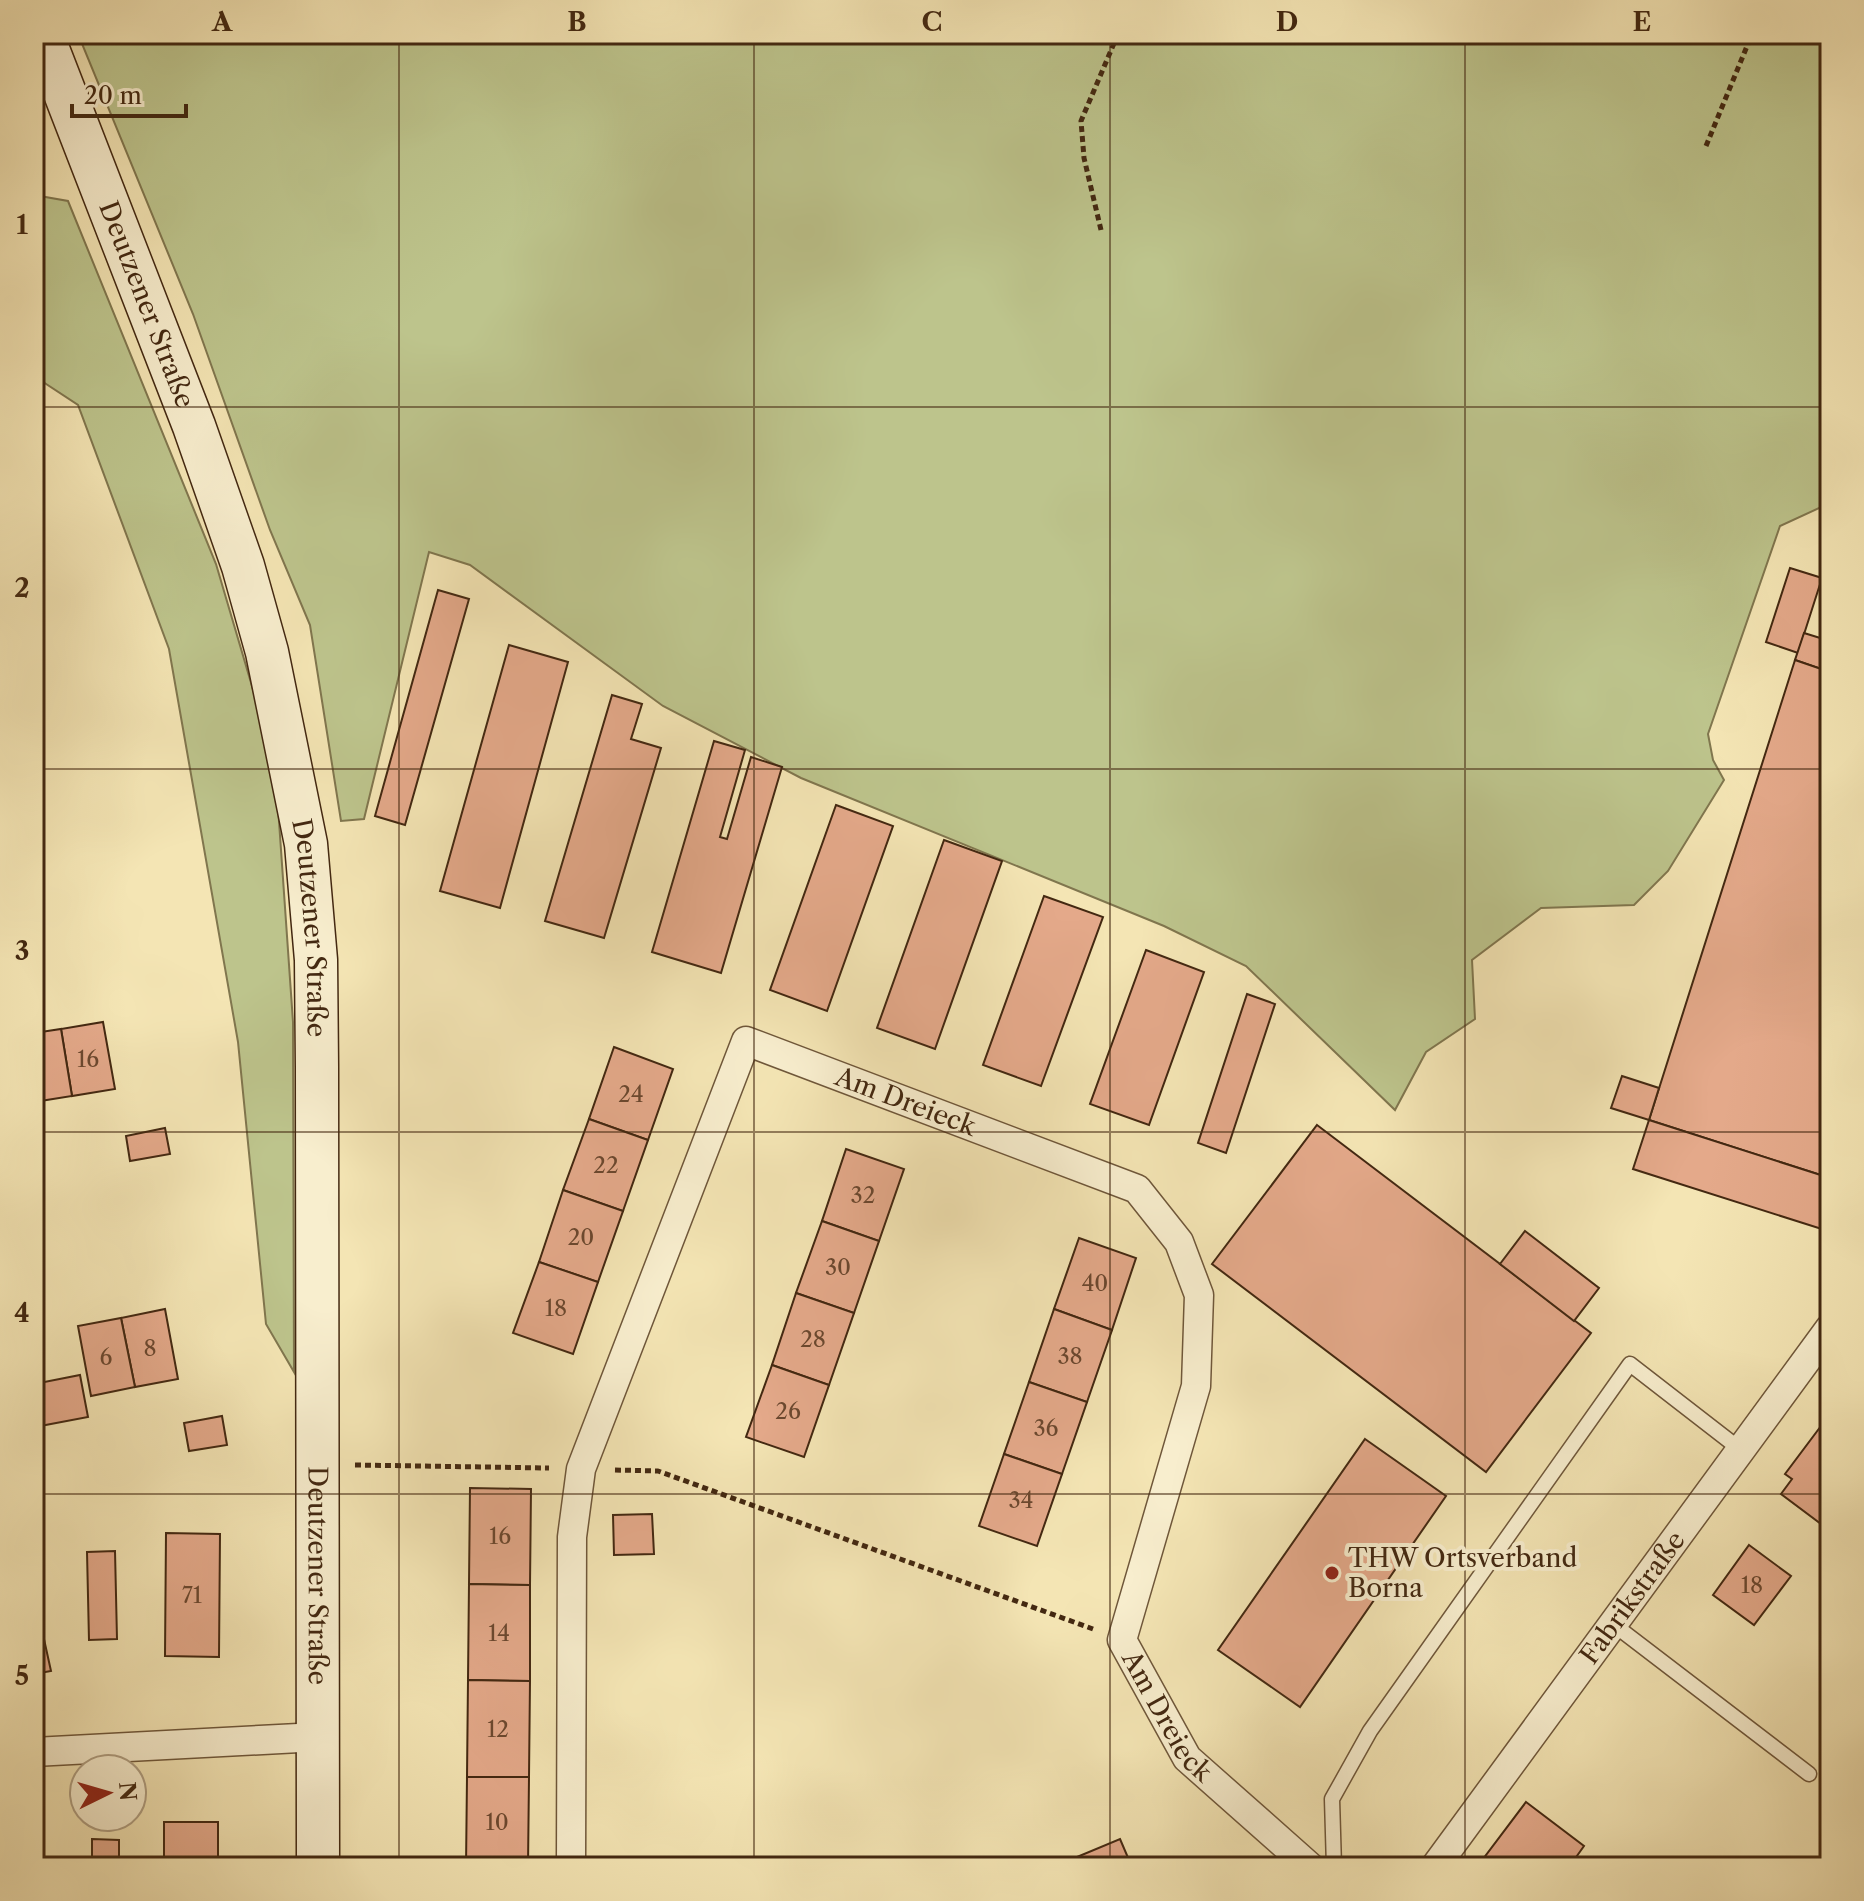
<svg xmlns="http://www.w3.org/2000/svg" width="1864" height="1901" font-family="'Libre Caslon Text',serif">
<style>
.green{fill:#bdc48c;stroke:#80764e;stroke-width:2}
.building{fill:#e4a98a;stroke:#432811;stroke-width:2}
.lines{fill:none;stroke-linecap:round;stroke-linejoin:round}
.lane-casing{stroke:#6f573a;stroke-width:17}
.street-casing{stroke:#6f573a;stroke-width:31}
.secondary-casing{stroke:#432811;stroke-width:45}
.path{stroke:#432811;stroke-width:5;stroke-dasharray:6 4;stroke-linecap:butt}
.lane{stroke:#f8eece;stroke-width:14}
.street{stroke:#f8eece;stroke-width:28}
.secondary{stroke:#f8eece;stroke-width:42}
.grid{fill:none;stroke:#432811;stroke-width:2;stroke-opacity:0.55}
.poi-dot{fill:#8f2418;stroke:#f8eece;stroke-width:3}
.labels{text-anchor:middle;dominant-baseline:central;stroke-width:8;stroke-linejoin:round;paint-order:stroke}
.number-label{font-size:22px;fill:#6b482f}
.street-label{font-size:26px;fill:#432811;stroke:#f8eece}
.poi-label{font-size:26px;fill:#432811;stroke:#f8eece;text-anchor:start}
.neatline{fill:none;stroke:#432811;stroke-width:3}
.grid-label{font-size:26px;text-anchor:middle;font-weight:bold;fill:#432811}
</style>
<rect width="100%" height="100%" fill="#f4e5b4"/>
<filter id="stains"><feTurbulence type="fractalNoise" baseFrequency=".0025" numOctaves="4"/><feColorMatrix values="0 0 0 0 .2 0 0 0 0 .09 0 0 0 0 .02 0 0 0 .5 -.17"/></filter>
<radialGradient id="worn" r=".72"><stop offset=".6" stop-color="#630" stop-opacity="0"/><stop offset="1" stop-color="#630" stop-opacity=".3"/></radialGradient>
<!-- green -->
<g class="green">
<path d="M78,34H1830V503L1780,526L1708,734L1713,760L1724,780L1668,871L1634,905L1541,908L1472,960L1475,1019L1426,1052L1395,1110L1246,966L1164,926L801,778L663,706L470,565L429,552L364,819L341,821L310,625L270,530L193,314Z"/>
<path d="M34,195L68,201L216,564L275,764L293,1022L294,1372L266,1324L238,1042L169,649L78,405L34,376Z"/>
</g>
<!-- building -->
<g class="building">
<path d="M1790,568L1822,578L1798,653L1766,642Z"/>
<path d="M438,590L469,599L405,825L375,816Z"/>
<path d="M1804,633L1830,641V672L1795,660Z"/>
<path d="M509,645L568,662L500,908L440,891Z"/>
<path d="M1795,660L1830,672V1178L1649,1120Z"/>
<path d="M612,695L642,704L631,739L661,748L604,938L545,921Z"/>
<path d="M714,741L745,750L720,837L727,839L751,757L782,767L721,973L652,952Z"/>
<path d="M836,805L893,826L827,1011L770,990Z"/>
<path d="M944,840L1002,861L935,1049L877,1028Z"/>
<path d="M1044,896L1103,917L1041,1086L983,1065Z"/>
<path d="M1146,950L1204,972L1149,1125L1090,1104Z"/>
<path d="M1247,994L1275,1004L1226,1153L1198,1143Z"/>
<path d="M103,1022L115,1089L72,1096L61,1029Z"/>
<path d="M61,1029L72,1096L34,1102V1033Z"/>
<path d="M614,1047L673,1069L648,1140L589,1119Z"/>
<path d="M1622,1076L1659,1088L1649,1120L1611,1108Z"/>
<path d="M589,1119L648,1140L623,1211L563,1190Z"/>
<path d="M1649,1120L1830,1178V1223L1828,1231L1633,1169Z"/>
<path d="M1317,1125L1591,1333L1486,1472L1212,1264Z"/>
<path d="M165,1128L170,1154L130,1161L126,1136Z"/>
<path d="M846,1149L904,1169L879,1241L822,1221Z"/>
<path d="M563,1190L623,1211L598,1282L539,1262Z"/>
<path d="M822,1221L879,1241L854,1313L796,1293Z"/>
<path d="M1525,1231L1599,1288L1574,1321L1500,1264Z"/>
<path d="M1079,1238L1136,1258L1112,1330L1054,1309Z"/>
<path d="M539,1262L598,1282L573,1354L513,1333Z"/>
<path d="M796,1293L854,1313L829,1385L772,1365Z"/>
<path d="M165,1309L178,1379L135,1387L121,1318Z"/>
<path d="M1054,1309L1112,1330L1087,1402L1029,1382Z"/>
<path d="M121,1318L135,1387L91,1396L78,1326Z"/>
<path d="M772,1365L829,1385L804,1457L746,1437Z"/>
<path d="M80,1375L88,1417L35,1427L34,1384Z"/>
<path d="M1029,1382L1087,1402L1062,1474L1004,1454Z"/>
<path d="M1830,1414V1520L1825,1527L1781,1494L1792,1479L1785,1474Z"/>
<path d="M222,1416L227,1445L189,1451L184,1423Z"/>
<path d="M1365,1439L1446,1496L1300,1707L1218,1650Z"/>
<path d="M1004,1454L1062,1474L1037,1546L979,1526Z"/>
<path d="M470,1488L531,1489L530,1585L469,1584Z"/>
<path d="M652,1514L654,1554L614,1555L613,1515Z"/>
<path d="M166,1533L220,1534L219,1657L165,1656Z"/>
<path d="M1749,1545L1791,1576L1754,1625L1713,1595Z"/>
<path d="M115,1551L117,1639L89,1640L87,1552Z"/>
<path d="M469,1584L530,1585V1681L468,1680Z"/>
<path d="M40,1621L51,1671L34,1674V1622Z"/>
<path d="M468,1680L530,1681L529,1777H467Z"/>
<path d="M467,1777H529L528,1867H466Z"/>
<path d="M1526,1802L1584,1846L1569,1867H1477Z"/>
<rect x="164" y="1822" width="54" height="45"/>
<path d="M92,1839L119,1840V1867H92Z"/>
<path d="M1120,1839L1132,1867H1053Z"/>
</g>
<g class="lines">
<defs>
<g id="lane">
<path d="M1613,1624L1809,1774"/>
<path d="M1334,1867L1332,1799L1370,1731L1630,1364L1741,1450"/>
</g>
<g id="street">
<path d="M34,1752L318,1737"/>
<path id="s1" d="M571,1867L572,1537L581,1469L746,1041L1137,1189L1179,1242L1199,1295L1196,1386L1122,1640L1187,1758L1310,1867"/>
<path id="s2" d="M1435,1867L1830,1328"/>
</g>
<g id="secondary">
<path id="s3" d="M42,34L194,426L243,566L267,652L306,844L316,960L317,1067L318,1867"/>
</g>
</defs>
<!-- lane casing -->
<use href="#lane" class="lane-casing"/>
<!-- street casing -->
<use href="#street" class="street-casing"/>
<!-- secondary casing -->
<use href="#secondary" class="secondary-casing"/>
<!-- path -->
<g class="path">
<path d="M1706,146L1752,34"/>
<path d="M1101,230L1084,158L1081,121L1118,34"/>
<path d="M355,1465L549,1468"/>
<path d="M615,1470L658,1471L1093,1629"/>
</g>
<!-- lane -->
<use href="#lane" class="lane"/>
<!-- street -->
<use href="#street" class="street"/>
<!-- secondary -->
<use href="#secondary" class="secondary"/>
</g>
<!-- grid -->
<path class="grid" d="M399,34V1867M754,34V1867M1110,34V1867M1465,34V1867M34,407H1830M34,769H1830M34,1132H1830M34,1494H1830"/>
<!-- markers -->
<circle class="poi-dot" cx="1332" cy="1573" r="8"/>
<g class="labels">
<!-- number labels -->
<g class="number-label">
<text x="88" y="1059">16</text>
<text x="631" y="1094">24</text>
<text x="606" y="1165">22</text>
<text x="863" y="1195">32</text>
<text x="581" y="1237">20</text>
<text x="838" y="1267">30</text>
<text x="1095" y="1283">40</text>
<text x="556" y="1308">18</text>
<text x="813" y="1339">28</text>
<text x="150" y="1348">8</text>
<text x="1070" y="1356">38</text>
<text x="106" y="1357">6</text>
<text x="788" y="1411">26</text>
<text x="1046" y="1428">36</text>
<text x="1021" y="1500">34</text>
<text x="500" y="1536">16</text>
<text x="1752" y="1585">18</text>
<text x="192" y="1595">71</text>
<text x="499" y="1633">14</text>
<text x="498" y="1729">12</text>
<text x="497" y="1822">10</text>
</g>
<!-- street labels -->
<g class="street-label">
<text stroke="none"><textPath href="#s3" startOffset="290">Deutzener Straße</textPath></text>
<text stroke="none"><textPath href="#s3" startOffset="938">Deutzener Straße</textPath></text>
<text stroke="none"><textPath href="#s1" startOffset="1028">Am Dreieck</textPath></text>
<text stroke="none"><textPath href="#s3" startOffset="1586">Deutzener Straße</textPath></text>
<text stroke="none"><textPath href="#s2" startOffset="334">Fabrikstraße</textPath></text>
<text stroke="none"><textPath href="#s1" startOffset="1844">Am Dreieck</textPath></text>
</g>
<!-- poi labels -->
<g class="poi-label">
<text x="1348" y="1558">THW Ortsverband<tspan x="1348" dy="30">Borna</tspan></text>
</g>
</g>
<!-- margin -->
<rect width="1864" height="1901" fill="none" stroke="#f4e5b4" stroke-width="88"/>
<!-- north arrow -->
<g transform="translate(108 1793) rotate(85)"><circle r="38" fill="#f8eece" stroke="#b09f82" stroke-width="2"/>
<path d="M0-6L14 30L0 20L-14 30Z" fill="#8f2418"/>
<text y="-12" font-size="22" font-weight="bold" text-anchor="middle" fill="#432811">N</text>
</g>
<!-- scale -->
<path d="M72 104v12h114v-12" fill="none" stroke="#432811" stroke-width="4"/>
<text x="84" y="104" font-size="24" fill="#432811" stroke="#f8eece" stroke-width="6" paint-order="stroke">20 m</text>
<rect x="44" y="44" width="1776" height="1813" class="neatline"/>
<g class="grid-label">
<text x="222" y="31">A</text>
<text x="577" y="31">B</text>
<text x="932" y="31">C</text>
<text x="1287" y="31">D</text>
<text x="1642" y="31">E</text>
<text x="22" y="234">1</text>
<text x="22" y="597">2</text>
<text x="22" y="960">3</text>
<text x="22" y="1322">4</text>
<text x="22" y="1685">5</text>
</g>
<rect width="100%" height="100%" filter="url(#stains)"/>
<rect width="100%" height="100%" fill="url(#worn)"/>
</svg>
